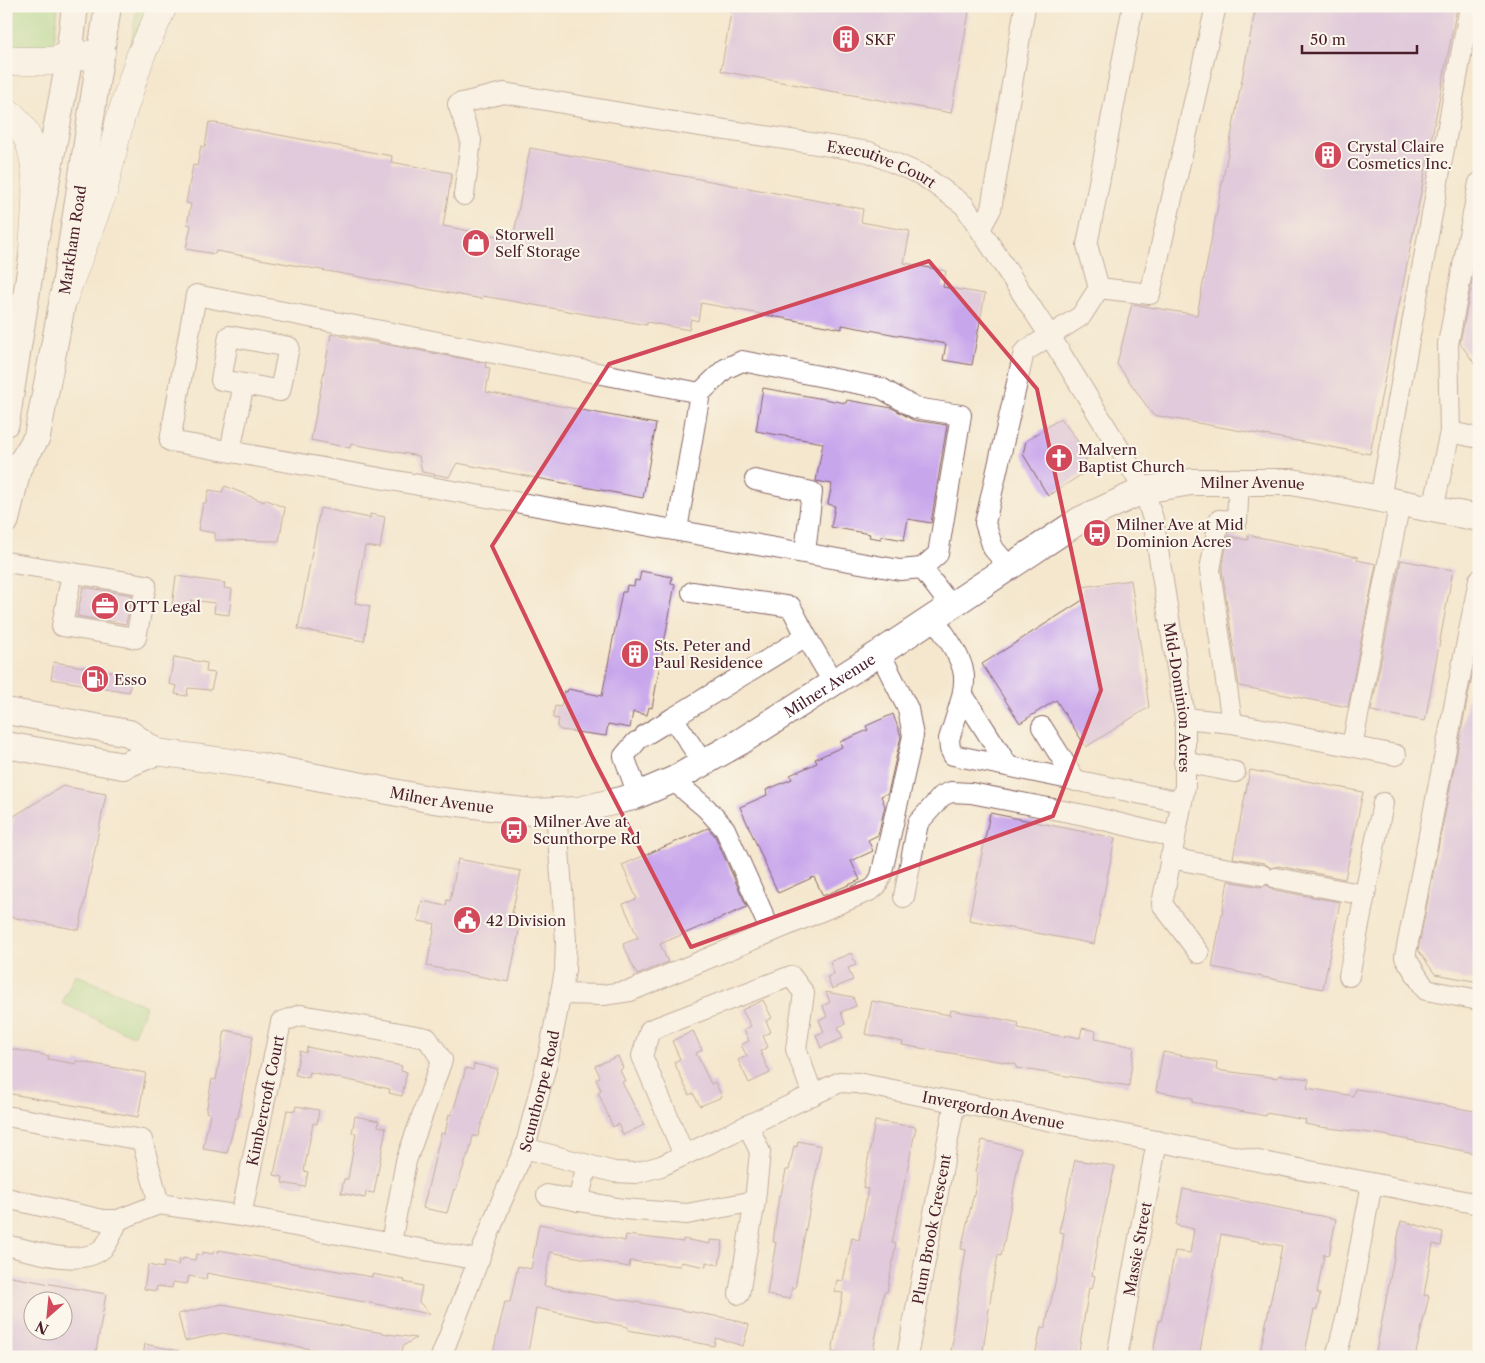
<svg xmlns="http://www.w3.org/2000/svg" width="1485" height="1363" font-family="'Libre Caslon Text',serif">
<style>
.green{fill:#a2d98a;stroke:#767c5a}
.building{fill:#c8a6ec;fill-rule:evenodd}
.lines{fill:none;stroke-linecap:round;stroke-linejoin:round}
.minor-casing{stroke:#866564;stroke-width:22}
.major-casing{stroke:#866564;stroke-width:28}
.highway-casing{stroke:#866564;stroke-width:29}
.minor{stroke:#fff;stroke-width:20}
.major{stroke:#fff;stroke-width:26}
.highway{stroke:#fff;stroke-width:28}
.marked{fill:none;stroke:#d1495b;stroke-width:4;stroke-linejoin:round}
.labels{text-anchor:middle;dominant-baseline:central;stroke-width:4;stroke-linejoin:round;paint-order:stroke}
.poi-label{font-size:15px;fill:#4a1f2b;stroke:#fbf7ec;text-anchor:start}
.street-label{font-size:15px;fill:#4a1f2b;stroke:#fbf7ec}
</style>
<rect width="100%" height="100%" fill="#fbf7ec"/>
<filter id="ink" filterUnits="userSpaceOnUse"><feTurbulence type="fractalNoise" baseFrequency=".02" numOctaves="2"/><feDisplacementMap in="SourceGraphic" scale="10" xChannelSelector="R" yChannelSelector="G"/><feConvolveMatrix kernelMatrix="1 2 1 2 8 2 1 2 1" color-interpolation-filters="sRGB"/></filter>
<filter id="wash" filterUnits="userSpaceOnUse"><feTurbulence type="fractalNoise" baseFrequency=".0096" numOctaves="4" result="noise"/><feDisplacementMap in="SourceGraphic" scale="20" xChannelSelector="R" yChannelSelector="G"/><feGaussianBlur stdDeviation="1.12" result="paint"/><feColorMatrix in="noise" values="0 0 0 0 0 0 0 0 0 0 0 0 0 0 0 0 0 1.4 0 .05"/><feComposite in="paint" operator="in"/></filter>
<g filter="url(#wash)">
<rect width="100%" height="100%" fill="#f4e7ce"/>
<!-- green -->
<g class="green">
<path d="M6,6H58L53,51L6,47Z"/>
<path d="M137,6H157L130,53Z"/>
<path d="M75,974L146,1006L133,1036L62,1003Z"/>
</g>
<g id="blocks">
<!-- building -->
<g class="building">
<path d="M732,6H970L951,113L721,71Z"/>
<path d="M1256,6L1457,8L1370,454L1153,415L1117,364L1132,304L1197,315Z"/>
<path d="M209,122L392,156L391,162L452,173L443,226L513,239L530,148L863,209L861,222L910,231L904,263L946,271L943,287L985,294L972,365L943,360L946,344L842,325V329L701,303L698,321L691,319L689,330L647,322V325L483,296L482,299L216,251L215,254L186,249L191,225L187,224L191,204L186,203L193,165L197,166L201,146L205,147Z"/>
<path d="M1474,273H1479V370L1460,343Z"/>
<path d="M331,334L486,363L485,367L490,368L486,392L656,424L643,498L457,463L449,477L422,472L419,456L351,444L350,448L311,440Z"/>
<path d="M763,388L846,403L847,400L892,408L913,420L947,425L931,523L908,519L904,540L881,536V539L869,537L870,534L831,527L835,506L828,504L832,484L816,481L823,443L756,431Z"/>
<path d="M1061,418L1089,457L1085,460L1090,469L1048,496L1023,454L1026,441Z"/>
<path d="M225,486L264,502L265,499L285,508L279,541L215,540V533L198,530L203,503H206L209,490L222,492Z"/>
<path d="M320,508L370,518V514L385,517L380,548L365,546L355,603L370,606L364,641L298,629Z"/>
<path d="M1248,535L1358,557L1357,560L1376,564L1348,707L1239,686L1222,570L1228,536L1248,540Z"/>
<path d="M1401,560L1453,570L1425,721L1371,711Z"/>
<path d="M641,571L672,577L671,583L675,584L652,708L649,707L647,715L633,712L630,728L608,724L606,736L561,730L557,727L559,719L553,718L555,706L561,707L564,691L567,692L568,689L602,696L622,592H626L627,585L634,586L635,580L639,581Z"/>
<path d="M176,576L225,583L224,588L232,589L229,615L214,613L215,603L191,600L190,609L172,607Z"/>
<path d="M1131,580L1149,707L1086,747L1056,700L1020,723L982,664L1083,600L1082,587Z"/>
<path d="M83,587L132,595L126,624L77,616Z"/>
<path d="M174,657L207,663L206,672L215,673L211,690L188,688L187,696L175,694L177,686L169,684Z"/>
<path d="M1475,661H1479V982L1435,974L1418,950Z"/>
<path d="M54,662L132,675L129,692L51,679Z"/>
<path d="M893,714L901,736L888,793L881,796L885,806L878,835L868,840L873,851L851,861L860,880L823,896L814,877L778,893L740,807L767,795L766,790L792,779L790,775L817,763L815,759L842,747L840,742L868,730L866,726Z"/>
<path d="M1250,770L1363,792L1345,879L1278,866L1271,868L1264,863L1233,858Z"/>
<path d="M63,786L106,794L79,930L6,916V855L14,816Z"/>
<path d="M990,813L1115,838L1094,944L969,920Z"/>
<path d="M708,828L715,836L747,907L660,944L668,962L637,975L623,944L638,938L623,904L637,899L622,865Z"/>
<path d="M458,859L521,871L512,913L515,914L514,919L521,921L509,982L427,966L435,924L418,921L422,901L446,906L447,900L450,901Z"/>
<path d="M1228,881L1260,887L1267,885L1274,890L1340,902L1323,989L1212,967Z"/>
<path d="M851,953L856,965L848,968L853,980L832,989L827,977L834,974L830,962Z"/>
<path d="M826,992L853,997L856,1006L841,1012L845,1024L838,1027L843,1038L821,1048L816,1035L824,1032L819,1020L827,1017L823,1006L830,1002Z"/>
<path d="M763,1000L772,1018L766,1021L771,1032L763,1036L768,1047L760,1051L770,1073L749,1083L738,1060L747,1056L741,1045L749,1041L744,1030L751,1026L742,1010Z"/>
<path d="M872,1001L950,1015L951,1010L1006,1020L1019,1023L1018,1028L1065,1037V1035L1080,1038L1082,1028L1096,1031L1095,1039L1134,1047L1129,1086L1023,1069L1016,1068V1064L902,1045L903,1042L865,1034Z"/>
<path d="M225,1030L253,1036L238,1118H236L227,1153L203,1149L210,1113L206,1112L212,1079L216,1080Z"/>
<path d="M693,1031L702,1050L696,1053L711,1084L715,1082L722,1097L700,1106L693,1093L689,1095L674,1062L680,1059L672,1041Z"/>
<path d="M307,1047L402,1066L401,1071L407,1072L402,1096L389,1093L390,1089L310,1072L309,1078L295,1075L300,1051L306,1053Z"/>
<path d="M6,1048L49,1056L48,1059L76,1064V1061L146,1073L138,1117L6,1093Z"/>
<path d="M1163,1052L1217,1062L1216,1070L1278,1078L1279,1075L1309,1079L1307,1088L1331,1092L1353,1096L1355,1089L1370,1091L1479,1112V1154L1379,1134L1320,1127L1305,1124L1306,1120L1266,1113V1116L1192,1102L1193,1098L1156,1091Z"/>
<path d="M618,1056L623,1068L620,1070L625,1081L622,1082L644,1125L623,1135L618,1124L613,1127L598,1092L601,1090L596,1079L600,1077L595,1066Z"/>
<path d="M474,1064L498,1069L478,1136H473L469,1154H468L456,1189H454L447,1213L423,1208L441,1133L445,1134L449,1114L451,1115L454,1108L466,1068L473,1070Z"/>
<path d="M296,1106L319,1110L317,1124L313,1123L304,1171L308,1172L305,1187L282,1183L283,1177L274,1175L287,1110L295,1111Z"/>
<path d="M355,1116L379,1121L378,1126L386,1128L374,1193L366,1192L365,1198L341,1193L344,1179H348L356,1133H352Z"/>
<path d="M875,1121L916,1127L892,1243L896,1244L891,1271L887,1292H884L872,1357H850L832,1352L843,1293L835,1292L837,1280L843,1281L852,1238L859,1240L868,1189L863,1188Z"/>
<path d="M982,1140L1021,1149L1004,1242L1001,1256L998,1255L993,1282L982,1357H960L961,1354L951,1352L954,1334H952L966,1250L961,1249L976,1185L977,1173L975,1172Z"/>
<path d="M798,1141L821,1146L795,1288L792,1287L790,1299L767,1295L776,1242H773L779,1195H781L786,1170H789L794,1146L797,1147Z"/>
<path d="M1075,1160L1115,1166L1098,1241L1092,1275L1095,1276L1092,1289L1089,1288L1078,1357H1035L1041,1327L1045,1328L1060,1261L1064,1233L1059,1232Z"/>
<path d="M1183,1189L1336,1219L1329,1255L1324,1254L1317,1293L1320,1294L1317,1310H1314L1304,1357H1259L1282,1246L1221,1234L1199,1357H1156V1353H1153L1159,1320L1161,1321L1175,1251L1190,1253L1194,1229L1176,1225Z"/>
<path d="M1401,1221L1443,1232L1441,1246L1433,1244L1424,1295L1429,1296L1415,1357H1375Z"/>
<path d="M539,1224L625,1241L626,1235L683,1242V1239L710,1244V1240L723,1241L719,1265L706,1262V1267L681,1262L680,1266L630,1261L629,1267L550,1252L544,1286L732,1319L749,1325L743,1346L716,1338L714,1346L699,1343L628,1330V1327L536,1308L527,1357H492L505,1302H510L518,1266L531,1269Z"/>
<path d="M219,1250L372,1277V1274L405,1280L404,1282L422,1286L419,1302L430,1314L207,1273L206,1279L189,1276L187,1284L173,1282L172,1288L157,1286L156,1291L144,1289L148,1265L163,1268L164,1262L178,1265L179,1259L183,1260V1258L195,1260L196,1254L202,1255V1252L213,1254L214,1251L219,1252Z"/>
<path d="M6,1276L106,1294L95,1357H6ZM32,1300H62V1330H32Z"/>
<path d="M222,1304L388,1334L416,1338L403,1346L401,1357H354L223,1333L185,1341L178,1314Z"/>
<path d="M145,1344L179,1351L178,1357H143Z"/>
</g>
</g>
</g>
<g filter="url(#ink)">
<use href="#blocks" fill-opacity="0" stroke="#866564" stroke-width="1"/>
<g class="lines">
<defs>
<g id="minor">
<path id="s1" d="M464,195L471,140L458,104L504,93L674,122L869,152L922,175L964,205L1050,336L1130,466L1144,490L1153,519L1185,718V786L1162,904L1199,953"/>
<path d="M980,229L991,209L1025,7"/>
<path d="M1099,288L1087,245L1133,6"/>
<path d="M700,393L725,369L742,361L881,388L915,408L961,415L938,554L922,568"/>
<path d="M1450,432L1479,438"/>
<path d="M230,451L244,384L280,391L289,347L229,336L221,380L244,384"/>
<path d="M755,480L812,492L805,553"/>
<path d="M1380,499L1470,6"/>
<path d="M1433,509L1450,432L1448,344L1479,183"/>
<path d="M677,530L700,393L196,295L170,441L900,570L922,568L950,605"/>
<path d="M6,562L146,585L136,638L62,626L72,573"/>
<path d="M1008,566L993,548L985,523L1024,352L1081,316L1099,288L1150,294L1216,6"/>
<path d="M1479,580L1405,957L1426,990L1479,1000"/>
<path d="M692,592L791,607L806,636L673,718L703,763"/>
<path d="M933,617C973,675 970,673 949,739L950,749L953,755L1181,802"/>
<path d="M806,636L833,682"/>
<path d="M963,695L1008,766"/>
<path d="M1185,718L1232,723L1396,755"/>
<path d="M1232,723L1210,570L1219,520L1237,521L1239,480"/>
<path d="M1042,727L1076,781"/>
<path d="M645,735L673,718"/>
<path d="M636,742L624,756L638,795"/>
<path d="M1352,746L1400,502"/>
<path d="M1184,762L1235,772"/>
<path d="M1170,858L1262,875"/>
<path d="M1276,878L1365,895"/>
<path d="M904,897L918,823L942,796L951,792L971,793L1084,815L1174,837"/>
<path d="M771,932L871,890L877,885L881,876L913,736L908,709L880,653"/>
<path d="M1349,976L1383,803"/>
<path d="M561,994L603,995L630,991L771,932L725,829L706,808L673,780"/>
<path d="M6,1116L142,1140L159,1204"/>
<path id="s2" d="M525,1148L614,1172L636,1173L661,1166L840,1082L857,1083L1479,1204"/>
<path d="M684,1155L642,1056L650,1030L791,976L804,993L796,1049L813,1095"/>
<path d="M547,1195L623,1209L687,1214L755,1201"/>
<path d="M6,1198L103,1220H118L159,1204L241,1216L479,1260"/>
<path d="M578,1201L587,1165"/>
<path id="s3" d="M241,1216L281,1022L301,1015L427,1038L442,1060L406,1161L391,1243"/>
<path d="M6,1245C33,1251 83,1269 104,1247C110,1241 114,1228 118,1220"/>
<path d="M739,1294L755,1201L760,1152L748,1125"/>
<path id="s4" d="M441,1357L499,1207L525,1148L549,1054L565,971L566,940L556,812"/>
<path id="s5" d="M907,1357L955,1102"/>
<path id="s6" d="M1117,1357L1157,1141"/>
<path d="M1336,1357L1347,1315L1372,1184"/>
</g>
<g id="major">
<path d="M6,423L33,252L67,72L75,6"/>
<path id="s7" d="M6,520L18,468L37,437L63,299L108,6"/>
<path id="s8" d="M6,711L129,733L156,752L260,766L434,800L532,812L579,810L633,797L673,780L740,742L880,653L1080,520L1144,490L1191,482H1292L1479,518"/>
<path d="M6,745L123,766L156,752"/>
</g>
<g id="highway">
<path d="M6,61H50L101,53"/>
<path d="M6,111C48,141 35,208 33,252"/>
<path d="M63,299L103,192L120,120L140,57L163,6"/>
</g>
</defs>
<!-- minor casing -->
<use href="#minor" class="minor-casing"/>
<!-- major casing -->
<use href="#major" class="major-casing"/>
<!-- highway casing -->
<use href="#highway" class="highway-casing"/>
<!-- minor -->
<use href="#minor" class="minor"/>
<!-- major -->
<use href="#major" class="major"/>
<!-- highway -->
<use href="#highway" class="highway"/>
</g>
</g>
<!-- marked area -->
<path d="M0 0H1485V1363H0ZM929,261L1037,389L1101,690L1053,816L691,947L593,758L492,546L609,364Z" fill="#f4e7ce" fill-opacity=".55" fill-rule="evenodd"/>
<path class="marked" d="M929,261L1037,389L1101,690L1053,816L691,947L593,758L492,546L609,364Z"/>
<!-- icons -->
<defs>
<symbol id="building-disc" viewBox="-11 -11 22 22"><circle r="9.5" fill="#d1495b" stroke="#fbf7ec"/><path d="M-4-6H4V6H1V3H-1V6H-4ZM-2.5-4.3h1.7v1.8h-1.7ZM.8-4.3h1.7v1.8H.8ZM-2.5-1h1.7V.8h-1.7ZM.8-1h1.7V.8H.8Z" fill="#fff"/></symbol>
<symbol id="shop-disc" viewBox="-11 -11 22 22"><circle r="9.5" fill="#d1495b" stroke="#fbf7ec"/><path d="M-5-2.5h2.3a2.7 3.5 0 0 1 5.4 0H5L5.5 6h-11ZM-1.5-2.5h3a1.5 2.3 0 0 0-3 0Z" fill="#fff"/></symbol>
<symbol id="church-disc" viewBox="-11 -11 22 22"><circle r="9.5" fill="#d1495b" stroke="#fbf7ec"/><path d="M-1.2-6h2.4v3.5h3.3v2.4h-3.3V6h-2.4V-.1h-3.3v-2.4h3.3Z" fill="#fff"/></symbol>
<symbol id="bus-disc" viewBox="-11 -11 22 22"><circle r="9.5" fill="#d1495b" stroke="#fbf7ec"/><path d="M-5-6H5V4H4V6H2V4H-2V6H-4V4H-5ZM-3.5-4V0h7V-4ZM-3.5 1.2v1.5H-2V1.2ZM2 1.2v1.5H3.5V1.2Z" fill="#fff"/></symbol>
<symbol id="office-disc" viewBox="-11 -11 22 22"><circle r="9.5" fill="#d1495b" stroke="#fbf7ec"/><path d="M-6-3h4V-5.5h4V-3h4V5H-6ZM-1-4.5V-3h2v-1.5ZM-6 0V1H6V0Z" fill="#fff"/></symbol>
<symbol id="fuel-disc" viewBox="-11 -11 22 22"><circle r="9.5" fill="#d1495b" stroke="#fbf7ec"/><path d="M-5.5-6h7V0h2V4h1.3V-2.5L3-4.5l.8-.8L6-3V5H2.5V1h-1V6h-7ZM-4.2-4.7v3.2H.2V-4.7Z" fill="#fff"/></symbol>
<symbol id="civic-disc" viewBox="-11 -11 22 22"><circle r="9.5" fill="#d1495b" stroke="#fbf7ec"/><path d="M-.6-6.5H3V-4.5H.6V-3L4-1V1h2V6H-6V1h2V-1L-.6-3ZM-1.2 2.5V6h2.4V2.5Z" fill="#fff"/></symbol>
</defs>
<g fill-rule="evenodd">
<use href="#building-disc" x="830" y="23" width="32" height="32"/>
<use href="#building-disc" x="1312" y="139" width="32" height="32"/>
<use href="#shop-disc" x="460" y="227" width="32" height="32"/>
<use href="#church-disc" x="1043" y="442" width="32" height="32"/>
<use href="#bus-disc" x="1081" y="517" width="32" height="32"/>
<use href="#office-disc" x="89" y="590" width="32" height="32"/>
<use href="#building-disc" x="619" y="638" width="32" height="32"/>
<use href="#fuel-disc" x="79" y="663" width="32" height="32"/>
<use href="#bus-disc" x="498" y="814" width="32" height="32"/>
<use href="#civic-disc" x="451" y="904" width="32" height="32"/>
</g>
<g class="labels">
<!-- poi labels -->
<g class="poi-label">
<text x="865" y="39">SKF</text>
<text x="1347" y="146">Crystal Claire<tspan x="1347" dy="17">Cosmetics Inc.</tspan></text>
<text x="495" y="234">Storwell<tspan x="495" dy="17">Self Storage</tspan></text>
<text x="1078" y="449">Malvern<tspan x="1078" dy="17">Baptist Church</tspan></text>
<text x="1116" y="524">Milner Ave at Mid<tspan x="1116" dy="17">Dominion Acres</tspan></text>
<text x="124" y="606">OTT Legal</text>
<text x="654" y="645">Sts. Peter and<tspan x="654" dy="17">Paul Residence</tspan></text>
<text x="114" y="679">Esso</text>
<text x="533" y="821">Milner Ave at<tspan x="533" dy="17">Scunthorpe Rd</tspan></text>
<text x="486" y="920">42 Division</text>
</g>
<!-- street labels -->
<g class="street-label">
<text stroke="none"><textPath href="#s1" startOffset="526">Executive Court</textPath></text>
<text stroke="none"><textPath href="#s7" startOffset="290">Markham Road</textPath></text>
<text stroke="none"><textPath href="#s8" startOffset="1348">Milner Avenue</textPath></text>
<text stroke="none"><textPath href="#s8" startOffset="868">Milner Avenue</textPath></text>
<text stroke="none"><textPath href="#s1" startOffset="1168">Mid-Dominion Acres</textPath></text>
<text stroke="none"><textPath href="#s8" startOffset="448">Milner Avenue</textPath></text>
<text stroke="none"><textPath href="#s4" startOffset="284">Scunthorpe Road</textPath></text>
<text stroke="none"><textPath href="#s3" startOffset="118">Kimbercroft Court</textPath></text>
<text stroke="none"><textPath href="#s2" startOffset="494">Invergordon Avenue</textPath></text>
<text stroke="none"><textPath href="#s5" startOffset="130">Plum Brook Crescent</textPath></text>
<text stroke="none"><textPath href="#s6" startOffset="110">Massie Street</textPath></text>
</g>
</g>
<!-- margin -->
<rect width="1485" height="1363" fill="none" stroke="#fbf7ec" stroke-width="25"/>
<!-- north arrow -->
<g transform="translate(48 1316) rotate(207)"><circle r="24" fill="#fbf7ec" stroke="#b4a19f"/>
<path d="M0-4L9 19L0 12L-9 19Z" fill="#d1495b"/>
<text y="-8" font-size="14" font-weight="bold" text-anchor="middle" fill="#4a1f2b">N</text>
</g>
<!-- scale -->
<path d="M1302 45v8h115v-8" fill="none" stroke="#4a1f2b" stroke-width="2.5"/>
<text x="1310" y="45" font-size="15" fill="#4a1f2b" stroke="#fbf7ec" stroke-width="4" paint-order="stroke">50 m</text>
</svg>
